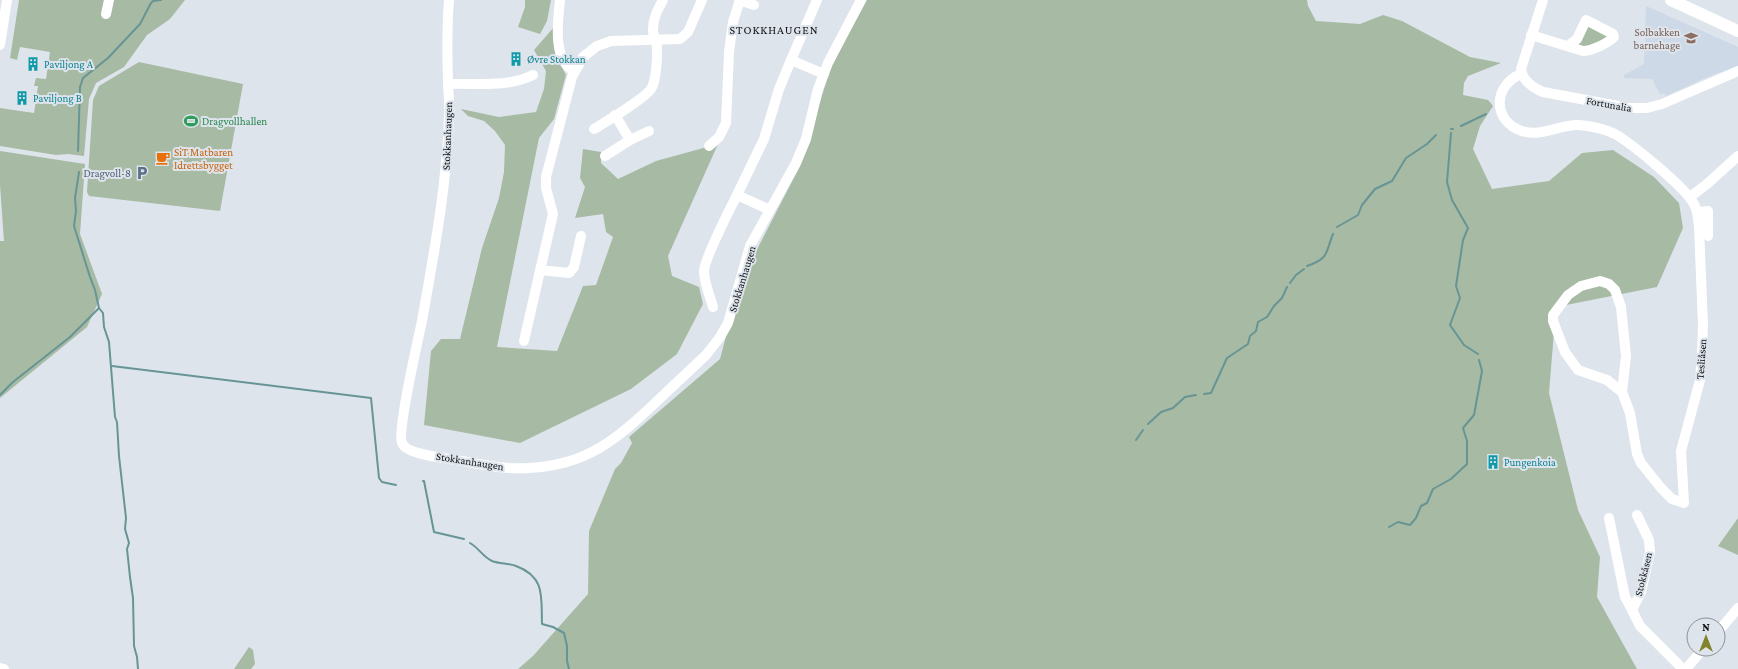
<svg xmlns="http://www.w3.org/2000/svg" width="1738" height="669" font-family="'Crimson Pro',serif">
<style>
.built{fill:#cdd9e7}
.green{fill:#a7baa3}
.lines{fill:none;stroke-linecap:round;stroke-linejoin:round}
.stream{stroke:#679596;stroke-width:2}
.minor{stroke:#fff;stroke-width:10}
.major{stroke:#fff;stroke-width:12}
.labels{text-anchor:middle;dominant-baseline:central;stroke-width:4;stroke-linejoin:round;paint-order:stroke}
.education-label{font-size:11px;fill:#785e54;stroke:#dee4ec;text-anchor:end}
.culture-label{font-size:11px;fill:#0d838f;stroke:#dee4ec;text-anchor:start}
.street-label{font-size:11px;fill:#111315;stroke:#dee4ec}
.leisure-label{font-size:11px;fill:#27864d;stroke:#dee4ec;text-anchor:start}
.food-label{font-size:11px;fill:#c56008;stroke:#dee4ec;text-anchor:start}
.service-label{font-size:11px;fill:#4e5e75;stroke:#dee4ec;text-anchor:end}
.neighbourhood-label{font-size:12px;letter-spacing:1px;fill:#111315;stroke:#dee4ec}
</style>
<rect width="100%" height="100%" fill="#dee4ec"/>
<!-- built -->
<path class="built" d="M1646,6L1738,47V66L1705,78L1666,96L1664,93L1661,95L1655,86L1653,79L1624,78V75L1644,64Z"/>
<!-- green -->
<g class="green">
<path d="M19,0H185L170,19L147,35L124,67L96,83L89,99L84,156L68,154L56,155L0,146V108L34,113L38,86H34L36,78L46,79L50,52L20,47L17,60L10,58Z"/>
<path d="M525,0H551L547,21L540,34L518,27L525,7Z"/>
<path d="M867,0H1307L1308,6L1316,21L1360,24L1383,15L1402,21L1470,57L1501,63L1468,76L1464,83L1463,95L1488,100L1493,106L1480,126L1473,149L1492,189L1549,181L1582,153L1613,150L1654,177L1679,203L1683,228L1657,287L1556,307L1549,393L1578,510L1600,557L1597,597L1637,669H518L533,656L588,594L589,531L615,469L621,463L632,443L629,437L720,359L734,306L749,265L799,168L832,64Z"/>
<path d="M1587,25L1609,35V38L1589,47H1575Z"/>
<path d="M554,27L555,54L566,75L554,119L539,138L497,347L557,351L583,286L596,285L613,237L606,232L603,214L575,218L585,187L580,178L583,149L601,152V163L618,179L656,161L718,144L668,256L672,276L699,287L703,304L677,354L631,389L520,443L424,425L431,351L441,339H460L482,248L499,198L504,172L505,145L495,131L484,121L468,116L461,109L499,117L536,112L544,89L546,71L534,50Z"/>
<path d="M139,62L243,84L220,211L89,196L87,192L93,100L99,86Z"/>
<path d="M0,151L85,164L80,234L102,294L87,327L0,398V241H4L0,185Z"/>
<path d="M1738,518V555L1718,546Z"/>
<path d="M249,647L253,650L255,664L251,669H234Z"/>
</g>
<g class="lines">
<!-- stream -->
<g class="stream">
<path d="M1461,126L1486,114"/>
<path d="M1451,129H1453"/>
<path d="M1451,133L1447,182L1452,200L1468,228L1463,240L1456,286L1460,298L1450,325L1464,345L1478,354"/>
<path d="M78,151L80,87L83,78L108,58L140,24L151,3L153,1L161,0"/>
<path d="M1337,227L1358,215L1362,205L1375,189L1392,181L1406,158L1427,144L1436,135"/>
<path d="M1307,266C1330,258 1325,253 1333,234"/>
<path d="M1290,283L1296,275L1304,269"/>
<path d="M99,308L103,313L104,327L109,342L115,417L117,422L119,456L126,518L125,529L129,543L127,549L130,577L133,598L134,646L137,657L138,669"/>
<path d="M112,366L371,398L379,478L382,482L396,485"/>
<path d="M1204,394L1211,393L1227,358L1248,344L1250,336L1256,331L1258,322L1267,317L1274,306L1282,298L1287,287"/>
<path d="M0,395L13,382L70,337L99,308L95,290L90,277L74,226L76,211L75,198L79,172"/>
<path d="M1148,424L1161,412L1173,408L1185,397L1196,395"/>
<path d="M1136,440L1143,430"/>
<path d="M423,481H424L434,532L464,539"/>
<path d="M1389,527L1398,522L1410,525L1416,518L1421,506L1427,503L1433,489L1451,479L1467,464V441L1463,428L1474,415L1482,371L1479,360"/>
<path d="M470,543C479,548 483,557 492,561C500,564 508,563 516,566C546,577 541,598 542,624L553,627L564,633L567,646V661L569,669"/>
</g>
<!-- minor -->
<g class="minor">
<path d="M449,0C447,27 447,53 448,80C448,92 450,104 449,116C447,185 434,253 422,321C418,340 397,431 402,443C406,454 439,457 450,459C475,463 502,470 529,468C587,465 616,440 656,402C673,386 689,371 706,355L720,337L728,323L750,246L796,163L806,139L818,89L828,63L861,0"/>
<path d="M560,0C558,20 552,60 574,71"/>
<path d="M739,0L754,5"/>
<path d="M817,0L791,60L824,74"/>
<path d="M1543,0L1521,69C1522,80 1533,88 1543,92L1629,108H1647L1662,104L1738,71"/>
<path d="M106,14L109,0"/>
<path d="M1531,35L1583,51C1592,51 1608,43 1614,37L1613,34L1586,20L1577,39L1568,46"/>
<path d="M0,45L7,0"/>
<path d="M1521,74C1496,84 1491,116 1517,129C1539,140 1558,124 1579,125C1591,126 1605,129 1615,134C1631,143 1686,188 1694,204C1698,211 1698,219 1699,227L1703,325L1702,353L1700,380L1681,451L1684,503L1672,499L1661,488L1641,463L1637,454L1630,413L1622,392L1607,380L1578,370L1565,352L1553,321V315L1568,295L1581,286L1600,281L1609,284L1615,290L1621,307L1626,356L1622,392"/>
<path d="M448,84C477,83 506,88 533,75"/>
<path d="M615,115L630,140"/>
<path d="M594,129C607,121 643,100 651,89C657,80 658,51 656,40C655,36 652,33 653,29C653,18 658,9 663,0"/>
<path d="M709,146L719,137L726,123L729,52L733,22L740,0"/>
<path d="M605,156L630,140L649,131"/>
<path d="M1690,197L1707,184L1738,156"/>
<path d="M770,210L737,195L764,139L779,89L791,60"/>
<path d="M1697,212L1708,211V236"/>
<path d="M540,270L569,273L574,267L581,236"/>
<path d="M713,307C710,296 704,283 704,271C705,257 730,209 737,195"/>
<path d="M524,341L553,214L546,188V177L572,77L583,57L597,46L611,41L680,39L688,32L702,0"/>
<path d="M1637,515L1649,540L1650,552L1641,592L1632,610L1640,626L1683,669"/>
<path d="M1609,518L1625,597L1632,610"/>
<path d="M1718,632L1738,608"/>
<path d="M0,668L4,669"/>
<path d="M1686,669L1703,649"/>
</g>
<!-- major -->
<path class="major" d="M1671,0L1738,31"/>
</g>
<!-- icons -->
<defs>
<symbol id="school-bare" viewBox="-9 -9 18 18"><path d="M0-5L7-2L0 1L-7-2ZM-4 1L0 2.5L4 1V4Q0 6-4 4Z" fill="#8d6e63" stroke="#dee4ec" stroke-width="2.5" paint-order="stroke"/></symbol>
<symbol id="building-bare" viewBox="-9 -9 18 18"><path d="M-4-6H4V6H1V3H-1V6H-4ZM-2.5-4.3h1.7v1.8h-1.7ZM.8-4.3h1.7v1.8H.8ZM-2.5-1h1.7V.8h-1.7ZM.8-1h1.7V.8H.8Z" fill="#0f9aa8" stroke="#dee4ec" stroke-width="2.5" paint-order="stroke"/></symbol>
<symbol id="stadium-bare" viewBox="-9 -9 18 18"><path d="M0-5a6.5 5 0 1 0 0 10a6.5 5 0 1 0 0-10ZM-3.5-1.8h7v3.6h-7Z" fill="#2e9e5b" stroke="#dee4ec" stroke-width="2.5" paint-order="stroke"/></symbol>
<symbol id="cafe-bare" viewBox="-9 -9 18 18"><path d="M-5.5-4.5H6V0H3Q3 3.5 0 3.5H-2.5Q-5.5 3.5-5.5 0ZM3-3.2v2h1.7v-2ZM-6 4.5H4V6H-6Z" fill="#e8710a" stroke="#dee4ec" stroke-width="2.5" paint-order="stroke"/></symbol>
<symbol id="parking-bare" viewBox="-9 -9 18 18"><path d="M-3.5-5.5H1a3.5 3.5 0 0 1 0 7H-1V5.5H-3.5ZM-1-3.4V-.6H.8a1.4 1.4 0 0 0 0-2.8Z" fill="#5c6f8a" stroke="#dee4ec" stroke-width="2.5" paint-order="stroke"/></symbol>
</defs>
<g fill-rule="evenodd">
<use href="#school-bare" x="1681" y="28" width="20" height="20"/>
<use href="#building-bare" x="506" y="49" width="20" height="20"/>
<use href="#building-bare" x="23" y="54" width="20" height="20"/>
<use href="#building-bare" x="12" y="88" width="20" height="20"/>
<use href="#stadium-bare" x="181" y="111" width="20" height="20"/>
<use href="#cafe-bare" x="153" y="148" width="20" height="20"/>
<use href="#parking-bare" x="132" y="163" width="20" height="20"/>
<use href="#building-bare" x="1483" y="452" width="20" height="20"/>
</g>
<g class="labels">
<!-- education labels -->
<g class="education-label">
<text x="1680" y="32">Solbakken<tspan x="1680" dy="13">barnehage</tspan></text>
</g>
<!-- culture labels -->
<g class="culture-label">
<text x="527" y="59">Øvre Stokkan</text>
<text x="44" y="64">Paviljong A</text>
<text x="33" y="98">Paviljong B</text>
<text x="1504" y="462">Pungenkoia</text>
</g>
<!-- street labels -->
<g class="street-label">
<text transform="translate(1609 104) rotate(10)">Fortunalia</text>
<text transform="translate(447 136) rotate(-88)">Stokkanhaugen</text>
<text transform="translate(742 279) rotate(-73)">Stokkanhaugen</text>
<text transform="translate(1701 359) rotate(-86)">Tesliåsen</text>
<text transform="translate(470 461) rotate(9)">Stokkanhaugen</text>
<text transform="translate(1643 574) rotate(-76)">Stokkåsen</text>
</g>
<!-- leisure labels -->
<g class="leisure-label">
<text x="202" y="121">Dragvollhallen</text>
</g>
<!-- food labels -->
<g class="food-label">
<text x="174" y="152">SiT Matbaren<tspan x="174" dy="13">Idrettsbygget</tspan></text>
</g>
<!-- service labels -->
<g class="service-label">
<text x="131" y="173">Dragvoll-8</text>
</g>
<!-- neighbourhood labels -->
<g class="neighbourhood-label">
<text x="774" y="30">STOKKHAUGEN</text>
</g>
</g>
<!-- north arrow -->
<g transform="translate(1706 637)"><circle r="19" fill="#dee4ec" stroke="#8c9096"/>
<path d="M0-3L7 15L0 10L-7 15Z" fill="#82822b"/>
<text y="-6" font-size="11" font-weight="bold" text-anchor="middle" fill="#111315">N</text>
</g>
</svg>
